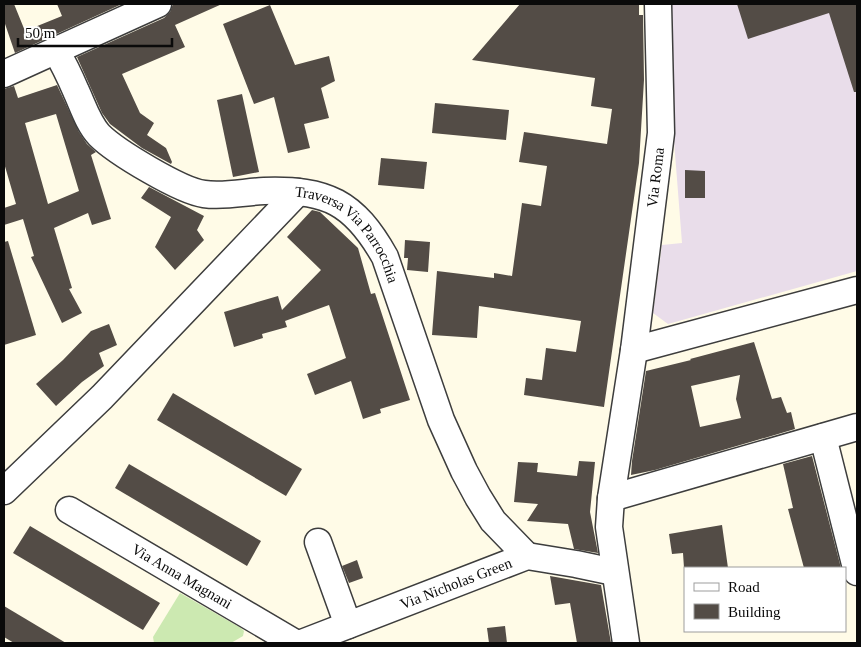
<svg xmlns="http://www.w3.org/2000/svg" width="861" height="647" font-family="Georgia,serif">
<style>
.industrial{fill:#e9ddea}
.green{fill:#cce9b1}
.building{fill:#534c46;fill-rule:evenodd}
.lines{fill:none;stroke-linecap:round;stroke-linejoin:round}
.minor-casing{stroke:#3d3d3d;stroke-width:29}
.minor{stroke:#fff;stroke-width:26}
.labels{text-anchor:middle;dominant-baseline:central;stroke-width:5;stroke-linejoin:round;paint-order:stroke}
.street-label{font-size:15px;fill:#0a0a0a;stroke:#fff}
</style>
<rect width="100%" height="100%" fill="#fffbe7"/>
<!-- industrial -->
<path class="industrial" d="M670,4H857V271L668,324L653,313L662,245L682,243L673,128Z"/>
<!-- green -->
<path class="green" d="M180,593L241,628L244,631L243,636L231,643H154L153,637Z"/>
<!-- building -->
<g class="building">
<path d="M4,4H14L25,31L62,16L57,4H122L15,53L4,21Z"/>
<path d="M173,4H222L175,25L185,47L122,74L140,113L154,123L147,135L166,148L172,162L171,164L142,148L110,124L102,113L77,57L164,18L170,12Z"/>
<path d="M520,4H639V15H643L644,80L639,163L604,407L524,395L526,378L542,380L546,348L576,352L581,321L479,306L477,338L432,335L437,271L494,278V273L512,276L522,203L541,206L547,166L519,162L524,132L607,144L612,109L591,106L595,78L472,60Z"/>
<path d="M737,4H857V92H854L829,13L748,39Z"/>
<path d="M270,5L295,65L329,56L335,81L321,88L329,118L304,124L310,148L288,153L274,97L254,104L223,24Z"/>
<path d="M57,85L79,132L87,144L96,152L91,155L111,219L92,225L88,213L54,228L72,288L69,289L82,313L62,323L31,257L34,256L23,219L4,225V208L16,204L4,163V89L14,86L18,98ZM56,114L79,191L48,204L25,123Z"/>
<path d="M242,94L259,172L233,177L217,100Z"/>
<path d="M435,103L509,110L506,140L432,133Z"/>
<path d="M381,158L427,162L424,189L378,185Z"/>
<path d="M685,170L705,171V198H685Z"/>
<path d="M149,187L204,216L197,230L204,240L175,270L155,247L171,217L141,198Z"/>
<path d="M312,210L320,212L358,248L371,294L375,293L410,400L380,409L381,413L363,419L351,381L315,395L307,374L346,358L329,305L285,321L287,327L262,334L263,338L234,347L224,312L278,296L282,310L321,270L287,237Z"/>
<path d="M405,240L430,242L428,272L407,270L408,258H404Z"/>
<path d="M8,241L36,335L4,345V242Z"/>
<path d="M109,324L117,345L99,353L104,366L82,382L56,406L36,384L63,360L91,331Z"/>
<path d="M754,342L772,399L781,397L787,413L791,412L795,429L655,470L631,475L632,461L646,371L691,360L690,359ZM740,375L736,399L741,418L700,427L691,386Z"/>
<path d="M173,393L302,469L286,496L157,420Z"/>
<path d="M812,456L841,568H804L788,509L793,508L783,464Z"/>
<path d="M579,461L595,462L590,512L598,553L574,549L568,524L527,521L538,504L514,502L518,462L538,463L537,472L577,476Z"/>
<path d="M129,464L261,541L247,566L115,488Z"/>
<path d="M722,525L728,568H684L683,553L672,554L669,534Z"/>
<path d="M30,526L160,603L143,630L13,553Z"/>
<path d="M357,560L363,578L349,583L342,566Z"/>
<path d="M550,576L601,585L611,643H577L570,603L555,605Z"/>
<path d="M4,606L66,643H14L4,637Z"/>
<path d="M505,626L507,643H489L487,628Z"/>
</g>
<g class="lines">
<defs>
<g id="minor">
<path id="s1" d="M56,51C64,64 70,77 76,91C83,106 88,123 99,135C116,152 181,191 204,194C224,197 244,192 264,191C327,189 354,202 385,257L441,420L464,471L478,497L493,521L527,556"/>
<path d="M4,74L158,4"/>
<path d="M634,350L857,290"/>
<path d="M823,437L857,572"/>
<path d="M4,491L102,397L298,192"/>
<path d="M611,498L857,427"/>
<path id="s2" d="M69,510L295,643"/>
<path d="M318,542L348,625"/>
<path id="s3" d="M302,643L527,556L576,564L614,572"/>
<path id="s4" d="M626,643L609,527L611,498L634,350L661,133L658,4"/>
</g>
</defs>
<!-- minor casing -->
<use href="#minor" class="minor-casing"/>
<!-- minor -->
<use href="#minor" class="minor"/>
</g>
<g class="labels">
<!-- street labels -->
<g class="street-label">
<text stroke="none"><textPath href="#s4" startOffset="470">Via Roma</textPath></text>
<text stroke="none"><textPath href="#s1" startOffset="379">Traversa Via Parrocchia</textPath></text>
<text stroke="none"><textPath href="#s2" startOffset="131">Via Anna Magnani</textPath></text>
<text stroke="none"><textPath href="#s3" startOffset="165">Via Nicholas Green</textPath></text>
</g>
</g>
<!-- border -->
<rect width="861" height="647" fill="none" stroke="#0a0a0a" stroke-width="10"/>
<!-- legend -->
<rect x="684" y="567" width="162" height="65" fill="#ffffff" stroke="#9d9d9d"/>
<rect x="694" y="583" width="25" height="8" fill="#ffffff" stroke="#9d9d9d"/>
<text x="728" y="592" font-size="15" fill="#0a0a0a">Road</text>
<rect x="694" y="604" width="25" height="15" fill="#534c46" stroke="#9d9d9d"/>
<text x="728" y="617" font-size="15" fill="#0a0a0a">Building</text>
<!-- scale -->
<path d="M18 38v8h154v-8" fill="none" stroke="#0a0a0a" stroke-width="2.5"/>
<text x="25" y="38" font-size="15" fill="#0a0a0a" stroke="#ffffff" stroke-width="4" paint-order="stroke">50 m</text>
</svg>
